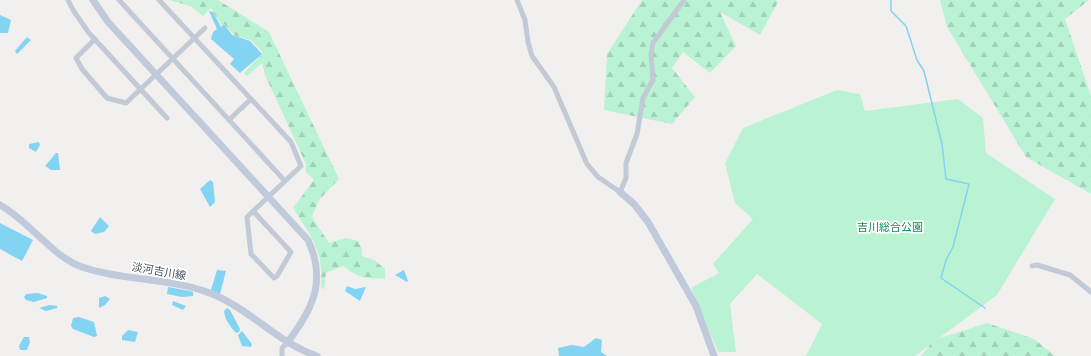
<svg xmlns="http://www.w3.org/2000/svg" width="1091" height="356" font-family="'Titillium Web','Noto Sans JP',sans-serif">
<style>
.green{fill:#baf3d4}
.forest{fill:url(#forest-firs)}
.water{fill:#83d3f3}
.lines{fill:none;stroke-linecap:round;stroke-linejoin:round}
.stream{stroke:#83d3f3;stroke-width:1.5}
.street{stroke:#c1cad5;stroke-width:5}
.secondary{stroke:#c0cada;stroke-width:7}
.labels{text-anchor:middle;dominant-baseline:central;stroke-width:3.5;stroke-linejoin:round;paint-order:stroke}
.park-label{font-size:11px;fill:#0f8654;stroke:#fff}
.street-label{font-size:11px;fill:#45515e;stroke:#fff}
</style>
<defs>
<pattern id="forest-firs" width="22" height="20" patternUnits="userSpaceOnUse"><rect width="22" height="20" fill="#baf3d4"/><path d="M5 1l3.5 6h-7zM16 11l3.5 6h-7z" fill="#a1d2b8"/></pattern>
</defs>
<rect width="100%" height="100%" fill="#f2efef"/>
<!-- green -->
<path class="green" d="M837,90L860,94L865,111L958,99L983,118L986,153L1055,199L997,295L915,356H806L822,324L757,274L730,304L736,352H718L691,288L719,273L713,264L753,219L735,203L725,163L743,128Z"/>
<!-- forest -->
<g class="forest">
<path d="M169,0H218L269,32L339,179L319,200L312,217L329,243L346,238L358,241L362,249V256L374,260L385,269V279C365,278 358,278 343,266L326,273L324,289L321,288C323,248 313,240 293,208L314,180L306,172V164L265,75L262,63L247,76L244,73L263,53L251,40L235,36L224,24L221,25L211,8L203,16L190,6Z"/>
<path d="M642,0H776L778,2L760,35L720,12L736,46L710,73L683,52L672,68L695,97L672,124L604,110L607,54Z"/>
<path d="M940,0H1089L1065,19L1091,96V194L1026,157L947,27Z"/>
<path d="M987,323L1034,339L1055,356H921L934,340Z"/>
</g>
<!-- water -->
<g class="water">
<path d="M209,11L213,12L221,27L224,24L232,35L250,41L262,54L240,73L230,64L234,59L211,39L213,32L217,29Z"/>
<path d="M0,15L11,20L8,33H0Z"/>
<path d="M27,37L31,40L17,54L15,51Z"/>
<path d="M39,142L40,145L36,152L29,148V144Z"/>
<path d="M56,153H58L60,170H51L45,166Z"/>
<path d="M210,180L213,182L215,202L210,207L200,189Z"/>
<path d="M100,217L109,226L104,232L95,234L91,231Z"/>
<path d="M0,223L33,240L22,261L0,249Z"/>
<path d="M217,270L226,271L220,294L211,290Z"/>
<path d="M404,270L408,281L407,282L395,275Z"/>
<path d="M347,286L355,289L366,287L360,301L345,291Z"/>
<path d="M168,287L190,291L193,292V296L182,297L167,294Z"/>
<path d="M38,293L47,296V298L34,302L26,300L24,297L26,294Z"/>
<path d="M105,296L110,299L105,305L99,308V298Z"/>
<path d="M173,301L186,306L183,310L172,305Z"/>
<path d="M49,305L57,306V308L46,311L39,308Z"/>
<path d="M227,308L230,310L240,329L239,332L236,333C230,326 225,320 224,311Z"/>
<path d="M79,317L94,322L97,336L94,337L73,329L71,326L73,318Z"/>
<path d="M128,330L138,332L135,342L122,340V336Z"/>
<path d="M242,331L252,344L251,347L242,346L238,335Z"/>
<path d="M24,337H29L30,342L27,350H20L19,346Z"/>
<path d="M596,338L602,340L601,352L607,356H559L558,348L572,345L584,347Z"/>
</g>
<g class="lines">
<!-- stream -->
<path class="stream" d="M891,0V11L906,26L917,60L924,71L942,144L946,179L969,184L953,247L946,260L941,278L985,308"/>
<!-- street -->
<g class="street">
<path d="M68,0L73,10L89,33L167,118"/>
<path d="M119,0L285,181"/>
<path d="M159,0L291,142L301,166C283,183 265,200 247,217L251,254L274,278L277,276L291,252L253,211"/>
<path d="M517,0L525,20L528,42L532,56L554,87L587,164L598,177L620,192L626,178V163L637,134L643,98L653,80L651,54L653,43L684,0"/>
<path d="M95,39L76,58L82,69L107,98L126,103L205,28"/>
<path d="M229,120L251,99"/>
<path d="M1032,266L1037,265L1070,275L1091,292"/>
<path d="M282,356V348L287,343"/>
</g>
<!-- secondary -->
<g class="secondary">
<path d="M93,0L108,22L308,240C327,281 313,309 287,343"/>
<path d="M620,192L634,204L648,222L696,306L714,356"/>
<path d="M0,205C29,221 53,257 82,267C126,282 177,277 219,297C254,313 280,344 317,356"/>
</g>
</g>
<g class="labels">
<!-- park labels -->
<g class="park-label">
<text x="890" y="227">吉川総合公園</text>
</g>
<!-- street labels -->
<g class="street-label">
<text transform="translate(159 271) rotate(10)">淡河吉川線</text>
</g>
</g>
</svg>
